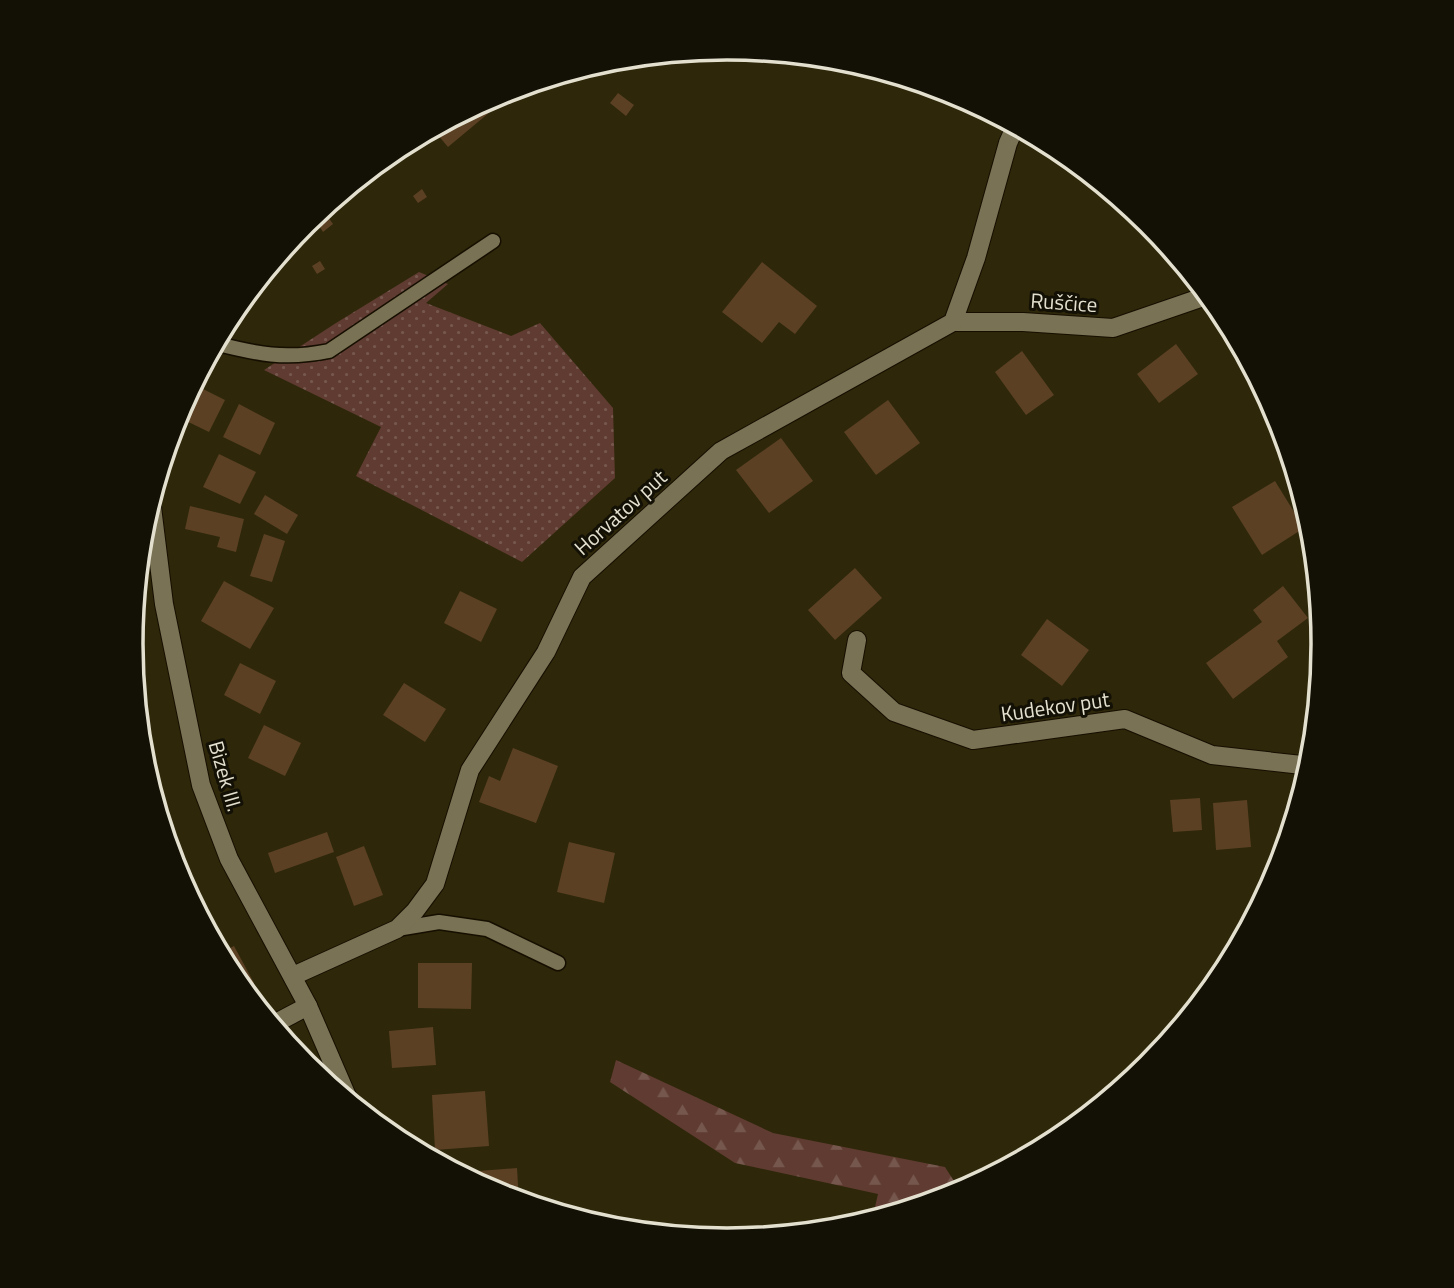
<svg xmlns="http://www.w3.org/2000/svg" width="1454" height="1288" font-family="'Titillium Web',sans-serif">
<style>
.grass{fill:url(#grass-dots)}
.forest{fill:url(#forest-firs)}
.building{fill:#5b4024}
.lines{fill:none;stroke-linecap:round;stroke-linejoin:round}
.lane-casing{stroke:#160f00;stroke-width:17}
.street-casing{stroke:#160f00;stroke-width:20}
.lane{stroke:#7a7254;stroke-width:14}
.street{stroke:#7a7254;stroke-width:18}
.labels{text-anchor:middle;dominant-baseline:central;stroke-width:6;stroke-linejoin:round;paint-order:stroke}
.street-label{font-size:21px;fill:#e4e0cf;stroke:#131005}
.rim{fill:none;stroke:#e4e0cf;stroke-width:3.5}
</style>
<defs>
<pattern id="grass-dots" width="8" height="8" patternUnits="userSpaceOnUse" patternTransform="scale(1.75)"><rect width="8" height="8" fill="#5f3b31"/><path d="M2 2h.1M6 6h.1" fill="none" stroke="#76574e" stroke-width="1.8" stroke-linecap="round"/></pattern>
<pattern id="forest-firs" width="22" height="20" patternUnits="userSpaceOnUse" patternTransform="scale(1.75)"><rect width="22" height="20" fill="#5f3b31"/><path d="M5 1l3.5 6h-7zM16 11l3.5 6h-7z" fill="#76574e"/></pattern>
</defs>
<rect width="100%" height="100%" fill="#2e270a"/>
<!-- grass -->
<path class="grass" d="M419,272L448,284L426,303L511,336L540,323L613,408L615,478L522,562L356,476L381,427L264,370L336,323Z"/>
<!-- forest -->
<path class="forest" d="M616,1060L773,1133L945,1167L961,1192L872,1220L878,1194L735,1163L610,1082Z"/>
<!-- building -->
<g class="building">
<path d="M618,93L634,105L626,116L610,103Z"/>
<path d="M481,102L490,112L448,147L432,128Z"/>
<path d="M422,189L427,197L418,203L413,196Z"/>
<path d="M328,217L333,224L323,232L318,224Z"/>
<path d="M320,261L325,269L317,274L312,266Z"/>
<path d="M762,262L817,306L795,334L779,322L762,343L722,312Z"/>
<path d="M1176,344L1198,374L1159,403L1137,374Z"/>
<path d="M1022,351L1054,395L1026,415L995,372Z"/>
<path d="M193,384L225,400L209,432L176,416Z"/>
<path d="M888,400L920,443L876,475L844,432Z"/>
<path d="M239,404L275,423L260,455L223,437Z"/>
<path d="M781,438L813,481L769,513L736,470Z"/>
<path d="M219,454L256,472L240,504L203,487Z"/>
<path d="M1275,481L1304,528L1262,555L1232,507Z"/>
<path d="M265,495L298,515L287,534L254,514Z"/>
<path d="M190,506L244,519L236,552L217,547L220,537L185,529Z"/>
<path d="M264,534L285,541L272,582L250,576Z"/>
<path d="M855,568L882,598L835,640L808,610Z"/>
<path d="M224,581L274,608L250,649L201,621Z"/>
<path d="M1283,586L1308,618L1277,641L1288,657L1233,699L1206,663L1262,622L1253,610Z"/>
<path d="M460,591L497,609L481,642L444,623Z"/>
<path d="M1047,619L1089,650L1062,686L1021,655Z"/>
<path d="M240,663L276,681L260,714L224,695Z"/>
<path d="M404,683L446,709L425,742L383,715Z"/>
<path d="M264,725L301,743L285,776L248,758Z"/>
<path d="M513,748L558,766L536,823L479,802L489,776L500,781Z"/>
<path d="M1200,798L1202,830L1173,832L1170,800Z"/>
<path d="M1247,800L1251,847L1216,850L1213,803Z"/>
<path d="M1290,802H1300L1291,829Z"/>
<path d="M327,832L334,852L275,873L268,853Z"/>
<path d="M569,842L615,853L604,903L557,892Z"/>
<path d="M364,846L383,895L354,906L336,857Z"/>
<path d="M234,946L254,983L242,989L231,975L219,954Z"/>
<path d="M418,963H472L471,1009L418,1008Z"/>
<path d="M433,1027L436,1065L392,1068L389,1031Z"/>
<path d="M485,1091L489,1146L435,1150L432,1095Z"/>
<path d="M517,1168L519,1202L498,1195L467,1178L466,1172Z"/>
</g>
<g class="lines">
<defs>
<g id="lane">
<path d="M214,343C257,354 285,360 329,351L493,241"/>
<path d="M397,929L439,922L487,929L558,963"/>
</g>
<g id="street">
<path d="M953,322H1023L1113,328L1209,295"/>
<path d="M151,499L164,604L201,785L229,859L308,1006L272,1025"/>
<path d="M857,640L851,673L894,712L973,740L1125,719L1212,755L1311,766"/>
<path d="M293,976L397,929L415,911L435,884L470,770L546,652L582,577L721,451L953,322L976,258L1008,143L1016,125"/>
<path d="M308,1006L350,1103"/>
</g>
</defs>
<!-- lane casing -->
<use href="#lane" class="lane-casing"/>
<!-- street casing -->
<use href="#street" class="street-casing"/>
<!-- lane -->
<use href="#lane" class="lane"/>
<!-- street -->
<use href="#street" class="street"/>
</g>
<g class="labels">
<!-- street labels -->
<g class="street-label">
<text transform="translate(1064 302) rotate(4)">Ruščice</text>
<text transform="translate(620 512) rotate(-42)">Horvatov put</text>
<text transform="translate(1055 706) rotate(-8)">Kudekov put</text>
<text transform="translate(226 776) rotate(74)">Bizek III.</text>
</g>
</g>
<!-- crop -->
<path d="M0 0H1454V1288H0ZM143 644a584 584 0 1 1 1168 0a584 584 0 1 1-1168 0Z" fill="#131005" fill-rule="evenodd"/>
<path class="rim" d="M143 644a584 584 0 1 1 1168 0a584 584 0 1 1-1168 0Z"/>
</svg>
